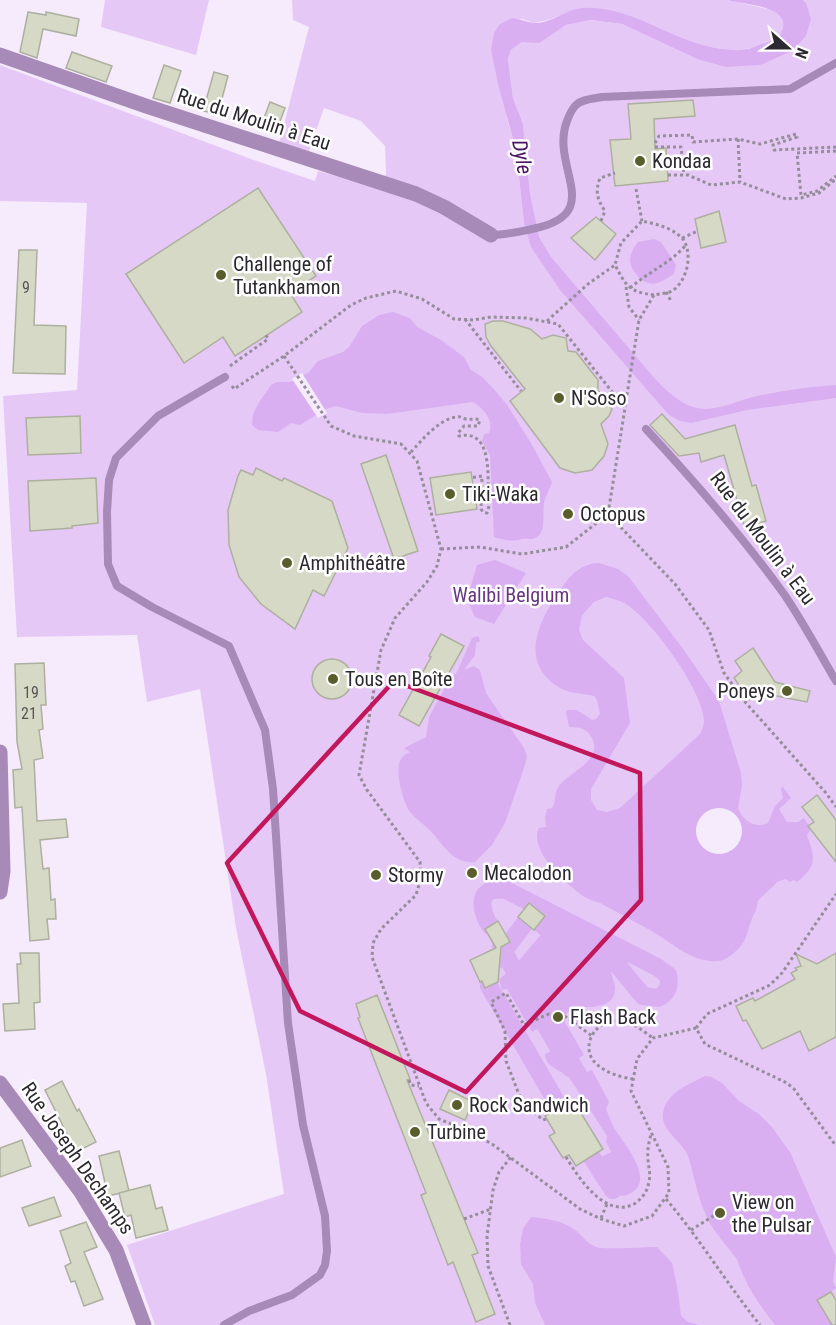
<svg xmlns="http://www.w3.org/2000/svg" width="836" height="1325" font-family="'Roboto Condensed',sans-serif">
<style>
.green{fill:#e6c8f7}
.water{fill:#d9aff1;fill-rule:evenodd}
.pier{fill:#f5ebfc}
.lines{fill:none;stroke-linecap:round;stroke-linejoin:round}
.canal{stroke:#d9aff1;stroke-width:18}
.building{fill:#d7d9c7;stroke:#adb09e;stroke-width:1.5}
.path{stroke:#958e9a;stroke-width:3;stroke-dasharray:3 3;stroke-linecap:butt}
.service{stroke:#a78ab7;stroke-width:8}
.minor{stroke:#a78ab7;stroke-width:15}
.tertiary{stroke:#a78ab7;stroke-width:15}
.marked{fill:none;stroke:#c2185b;stroke-width:4.5;stroke-linejoin:round}
.poi-dot{fill:#595d2b;stroke:#fff;stroke-width:2}
.labels{text-anchor:middle;dominant-baseline:central;stroke-width:5;stroke-linejoin:round;paint-order:stroke}
.number-label{font-size:16px;fill:#575455}
.street-label{font-size:20px;fill:#2c282f;stroke:#fff}
.poi-label{font-size:20px;fill:#2c282f;stroke:#fff;text-anchor:start}
.park-label{font-size:20px;fill:#673481;stroke:#fff}
.water-label{font-size:21px;font-style:italic;fill:#491461;stroke:#fff}
</style>
<rect width="100%" height="100%" fill="#f5ebfc"/>
<!-- green -->
<g class="green">
<path d="M105,0H209L196,55L101,27Z"/>
<path d="M292,0H728L776,11C784,18 784,23 782,32L769,43L740,51L707,47L580,8L548,20L534,23L522,19L500,24L507,118L516,150L524,223L535,220L530,194L523,124L513,98L508,59L511,50L522,42H539L566,25L591,20L622,24L697,59L760,65L806,3L803,0H836V1325H155L127,1245L284,1194L266,1074L236,928L200,689L147,702L137,635L17,637L3,396L77,390L87,203L0,201V65L251,159L315,181L318,171L382,187L386,173L385,146L361,121L324,108L309,151L279,144L309,27L293,20Z"/>
</g>
<!-- water -->
<g class="water">
<path d="M728,0H803L806,3L811,19L806,36L792,51L760,65L726,67L697,59L622,24L591,20L566,25L539,43L522,42L511,50L508,59L513,98L523,124L530,194L539,237L551,257L656,380C666,390 679,403 693,407C714,414 737,400 757,396C783,390 809,387 836,385V398L747,410L691,423L680,421L669,415L560,290L531,247L524,223L516,150L498,84L491,50L494,33L500,24L512,18C519,19 527,22 534,23C551,24 566,9 582,8C634,5 673,44 723,49C729,49 735,51 741,50C748,50 756,46 763,44C771,42 782,36 783,27C787,5 743,5 728,0Z"/>
<path d="M654,239L661,242L676,265L674,274C669,277 662,282 657,283C644,287 631,272 630,260C630,253 634,247 638,242Z"/>
<path d="M393,312L410,318L417,327L441,340L464,357L471,370L482,377L493,388L507,405L531,443L552,482C550,488 547,494 545,499C541,511 548,533 535,538C531,540 527,538 522,539C513,542 503,540 494,537L490,455L482,441L484,434L489,433C494,420 484,409 473,402L387,414L362,413L336,406L326,409L300,425L291,423L278,432L258,430L252,425L253,414L258,404L271,385L277,382H291L309,372L318,361L343,352L349,347L362,326L379,315Z"/>
<path d="M495,560L526,573L494,624L475,617L469,604V592L477,565Z"/>
<path d="M599,563L618,569L628,576L684,650L719,701L741,773L742,785L738,808C743,821 755,829 768,823L775,806L783,798L781,789L783,787L791,798L779,809L787,822H798L804,818L811,829L807,835C815,858 818,865 797,882L794,880L790,882L785,879L777,882C772,889 763,894 758,901C758,902 756,909 756,910C745,929 752,940 730,956C726,958 723,961 718,961C691,963 670,941 648,929C632,920 616,912 600,903C594,901 588,899 583,896C566,884 528,850 539,828L546,827L545,817L547,809L552,808C557,801 553,794 559,786C570,771 607,759 590,735C585,727 576,727 569,727L566,712L568,710H577L592,720L596,719L600,714L597,700L594,696C580,693 568,694 555,685C522,661 537,625 555,598C566,581 576,564 599,563ZM606,597C612,599 619,600 624,603C650,617 704,692 704,721C704,725 702,730 700,734L620,808L607,812L597,810L591,800V789L630,723L624,678L583,640L579,630L582,615L594,602Z"/>
<path d="M477,636L479,637L480,641L476,643L475,655L464,670L474,666L480,670L486,693L524,748L527,756L525,765L505,823L492,845L475,862C455,864 446,849 435,836C428,827 418,821 411,813C403,804 395,772 400,761C402,756 406,754 410,752L404,748L426,737L429,717L448,682L457,672L472,638Z"/>
<path d="M570,914L573,917L570,929L576,935L614,951L617,947L626,954L625,961L627,967L624,970L617,967L611,972C612,977 614,981 615,986C617,1010 589,1007 574,1007L567,1013L565,1022L584,1055L579,1058L587,1072L592,1070L609,1102L606,1109C609,1116 612,1125 616,1131C628,1148 659,1186 624,1196C609,1194 598,1188 596,1173L602,1168L599,1158L611,1152L606,1142L607,1136L569,1077C559,1069 546,1068 545,1054L563,1046L551,1021L532,1032L507,989L502,990L499,979L511,970L550,924L565,922Z"/>
<path d="M705,1076L712,1077L722,1083L739,1101L759,1114L772,1127L790,1152L836,1257L833,1282L836,1288L818,1300L832,1325H775C763,1310 751,1293 743,1275C740,1269 739,1263 736,1258C724,1241 714,1234 705,1213C697,1195 694,1175 688,1156C682,1140 657,1129 664,1109C669,1091 690,1084 705,1076Z"/>
<path d="M531,1217C545,1218 564,1221 575,1230C583,1236 586,1243 596,1247C603,1250 646,1247 657,1247L672,1263L678,1291L681,1316L688,1322L699,1325H545L535,1303L533,1284L521,1264L520,1244L523,1229Z"/>
</g>
<!-- pier -->
<g class="pier">
<path d="M302,373L327,413L318,418L292,379Z"/>
<circle cx="719" cy="831" r="23"/>
</g>
<g class="lines">
<!-- canal -->
<g class="canal">
<path d="M540,923L564,942"/>
<path d="M490,926C479,907 477,886 506,890L657,967L668,975C670,985 668,993 658,998L643,996L615,962L605,960"/>
<path d="M501,947L570,1068"/>
<path d="M497,960L525,923"/>
<path d="M489,986L560,1108"/>
<path d="M591,1156L613,1190"/>
</g>
</g>
<!-- building -->
<g class="building">
<path d="M28,12L46,15V12L79,19L76,36L43,29L37,58L20,52Z"/>
<path d="M72,52L112,66L106,82L66,68Z"/>
<path d="M164,65L181,71L170,103L153,98Z"/>
<path d="M214,72L228,76L218,114L203,111Z"/>
<path d="M693,100L695,116L654,119L655,149L666,148L668,181L615,186L610,140L631,139L628,104Z"/>
<path d="M270,102L285,108L276,132L261,126Z"/>
<path d="M258,188L316,276L290,293L302,312L235,356L223,337L184,363L126,274Z"/>
<path d="M719,211L726,242L701,248L695,219Z"/>
<path d="M596,217L616,234L595,260L571,238Z"/>
<path d="M19,250H37L34,325L66,326L65,374L13,373Z"/>
<path d="M493,321H503L530,329L542,339L553,335L566,338L568,351L576,352L598,380V390L612,409L609,416L601,424L608,444L604,456L592,470L575,473L560,468L510,401L525,389L491,346L486,337L485,324Z"/>
<path d="M662,414L685,439L735,425L752,486L756,485L766,521L745,528L724,455L701,462L699,453L679,456L650,425Z"/>
<path d="M80,416L81,453L28,455L26,418Z"/>
<path d="M386,455L418,551L394,559L361,464Z"/>
<path d="M256,468L282,481L284,478L332,501L348,548L324,596L313,590L295,629L261,604L239,577L229,545L228,510L238,476L241,470L253,475Z"/>
<path d="M471,472L477,509L436,515L430,478Z"/>
<path d="M96,478L98,523L72,526V528L30,531L28,481Z"/>
<path d="M441,634L464,646L419,726L399,715L431,657L429,656Z"/>
<path d="M753,648L775,682L810,691L807,702L772,695L767,687L749,700L734,678L742,671L735,661Z"/>
<circle cx="332" cy="679" r="20"/>
<path d="M44,663L46,705H41L43,729L39,730L43,758L34,760L37,821L66,819L68,837L40,840L43,869L49,868L51,900L55,899L56,919H47L49,939L30,941L22,807L15,808L13,770L22,769L17,742L15,664Z"/>
<path d="M817,795L836,820V862L808,826L814,822L802,807Z"/>
<path d="M529,903L545,916L534,930L518,917Z"/>
<path d="M498,921L510,942L501,947L498,982L485,988L482,981L480,982L470,960L496,948L485,929Z"/>
<path d="M20,953H39L40,1002L34,1003L35,1029L5,1031L3,1004L19,1003L17,964H21Z"/>
<path d="M836,953V1037L809,1051L800,1031L762,1049L746,1020L743,1021L736,1006L753,998L755,1001L795,979L791,973L797,970L795,968L801,966L796,954L817,964Z"/>
<path d="M377,995L410,1079L407,1080L478,1253L472,1255L495,1314L476,1322L453,1262L448,1265L421,1195L426,1193L358,1018L360,1017L356,1004Z"/>
<path d="M62,1081L77,1111L79,1109L96,1142L76,1152L45,1090Z"/>
<path d="M449,1090L473,1102L465,1120L440,1109Z"/>
<path d="M573,1100L603,1149L576,1166L569,1155L563,1158L549,1136L555,1133L545,1116Z"/>
<path d="M22,1140L31,1166L0,1177V1148Z"/>
<path d="M119,1151L129,1191L108,1196L99,1156Z"/>
<path d="M150,1185L156,1209L162,1207L168,1230L136,1238L131,1215L125,1217L119,1193Z"/>
<path d="M54,1197L61,1216L29,1226L22,1208Z"/>
<path d="M86,1222L97,1247L84,1252L103,1299L84,1306L75,1281L71,1282L65,1266L71,1263L60,1231Z"/>
<path d="M831,1292L836,1300V1325H832L817,1300Z"/>
</g>
<g class="lines">
<!-- path -->
<g class="path">
<path d="M738,139L740,182"/>
<path d="M655,143L659,136L692,135L693,142L738,139L760,144L796,134L797,137L773,145L774,150L836,147"/>
<path d="M655,147H681L684,175"/>
<path d="M836,151L797,153L801,195L817,191L836,176"/>
<path d="M668,175H688L711,185L740,182L786,199L801,198L819,193L836,179"/>
<path d="M636,189L642,221"/>
<path d="M601,221L605,211C597,199 595,192 600,178L615,173"/>
<path d="M682,238L698,231"/>
<path d="M626,287L629,307L639,320"/>
<path d="M630,288C648,272 669,264 685,246"/>
<path d="M666,292L671,301"/>
<path d="M465,319L521,391"/>
<path d="M547,321L588,284L615,265"/>
<path d="M284,356L331,426L354,436L401,444L417,461L441,549L437,566L427,582L395,618L381,650L359,775L367,790L420,862L421,878L416,895L381,929L373,943L372,957L426,1103L439,1119L466,1130L492,1144L580,1209L601,1219L624,1226L652,1216L669,1193L668,1167L631,1091L637,1059L653,1038L696,1028L705,1044L787,1083L794,1089L836,1146"/>
<path d="M230,366L268,339L266,335"/>
<path d="M232,386L234,389L284,356L351,305L366,298L396,291L422,299L454,319L473,320L491,317L526,318L558,324L625,408L608,514"/>
<path d="M625,407L639,320L654,295C659,294 668,293 672,291C688,281 694,250 681,237C670,227 656,224 642,221L621,243L615,265C626,286 629,292 654,295"/>
<path d="M411,452C421,441 440,418 457,417C461,416 461,418 466,419C472,420 475,418 480,420L478,426H464L458,433L459,436C496,428 486,485 489,506L487,513L483,512L481,509L482,476L470,478"/>
<path d="M441,549L480,547L522,554L566,547L608,514L675,584L709,630L724,673L746,703L826,793L836,807"/>
<path d="M696,1028L707,1014L770,985L782,973L836,894"/>
<path d="M633,1079C617,1077 590,1068 589,1049C588,1030 608,1016 625,1021C635,1024 644,1032 653,1038"/>
<path d="M409,1080L411,1085L419,1086"/>
<path d="M546,1119L543,1120L522,1102L506,1061L505,1031L491,1002L506,993L524,1025L549,1014L566,1017L592,1036"/>
<path d="M566,1157C578,1177 605,1219 634,1204C642,1199 648,1191 649,1181C651,1173 648,1166 648,1158C647,1150 649,1142 651,1134"/>
<path d="M666,1199C700,1239 727,1284 760,1325"/>
<path d="M601,1218L607,1204"/>
<path d="M464,1219L491,1209"/>
<path d="M691,1230L718,1213"/>
<path d="M510,1325L488,1266L487,1236L493,1190L499,1172L511,1157"/>
</g>
<!-- service -->
<g class="service">
<path d="M491,235C505,235 518,232 532,229C608,214 549,167 567,121C569,116 571,110 576,105C582,99 593,99 602,97L790,89L836,63"/>
<path d="M646,429C695,482 742,536 784,594C803,622 819,652 836,681"/>
<path d="M224,1325L249,1311L292,1295L320,1275L325,1265L327,1251L325,1216L303,1125L288,1023L273,789L265,730L229,646L152,607L117,586L108,564L107,512L109,480L116,458L158,416L225,377"/>
</g>
<!-- minor -->
<path class="minor" d="M0,55L146,106L416,194L444,207L491,235"/>
<!-- tertiary -->
<g class="tertiary">
<path d="M0,752L3,871L0,892"/>
<path d="M0,1083L81,1192L116,1250L144,1325"/>
</g>
</g>
<!-- marked area -->
<path class="marked" d="M394,681L640,773L641,900L466,1092L300,1011L227,863Z"/>
<!-- markers -->
<g class="poi-dot">
<circle cx="640" cy="161" r="6"/>
<circle cx="221" cy="275" r="6"/>
<circle cx="559" cy="398" r="6"/>
<circle cx="450" cy="494" r="6"/>
<circle cx="568" cy="514" r="6"/>
<circle cx="287" cy="563" r="6"/>
<circle cx="333" cy="679" r="6"/>
<circle cx="787" cy="691" r="6"/>
<circle cx="472" cy="873" r="6"/>
<circle cx="376" cy="875" r="6"/>
<circle cx="558" cy="1017" r="6"/>
<circle cx="457" cy="1105" r="6"/>
<circle cx="415" cy="1132" r="6"/>
<circle cx="720" cy="1213" r="6"/>
</g>
<g class="labels">
<!-- number labels -->
<g class="number-label">
<text x="26" y="287">9</text>
<text x="31" y="692">19</text>
<text x="29" y="713">21</text>
</g>
<!-- street labels -->
<g class="street-label">
<text transform="translate(254 119) rotate(18)">Rue du Moulin à Eau</text>
<text transform="translate(763 538) rotate(53)">Rue du Moulin à Eau</text>
<text transform="translate(78 1158) rotate(55)">Rue Joseph Dechamps</text>
</g>
<!-- poi labels -->
<g class="poi-label">
<text x="652" y="161">Kondaa</text>
<text x="233" y="264">Challenge of<tspan x="233" dy="23">Tutankhamon</tspan></text>
<text x="571" y="398">N'Soso</text>
<text x="462" y="494">Tiki-Waka</text>
<text x="580" y="514">Octopus</text>
<text x="299" y="563">Amphithéâtre</text>
<text x="345" y="679">Tous en Boîte</text>
<text x="775" y="691" text-anchor="end">Poneys</text>
<text x="484" y="873">Mecalodon</text>
<text x="388" y="875">Stormy</text>
<text x="570" y="1017">Flash Back</text>
<text x="469" y="1105">Rock Sandwich</text>
<text x="427" y="1132">Turbine</text>
<text x="732" y="1202">View on<tspan x="732" dy="23">the Pulsar</tspan></text>
</g>
<!-- park labels -->
<g class="park-label">
<text x="511" y="595">Walibi Belgium</text>
</g>
<!-- water labels -->
<g class="water-label">
<text transform="translate(522 157) rotate(80)">Dyle</text>
</g>
</g>
<!-- north arrow -->
<g transform="translate(788 48) rotate(111)" stroke="#ffffff" stroke-width="4.5" paint-order="stroke">
<path d="M0-4.5L10 22L0 15L-10 22Z" fill="#2c282f"/>
<text y="-9" font-size="16" font-weight="bold" text-anchor="middle" fill="#2c282f">N</text>
</g>
</svg>
